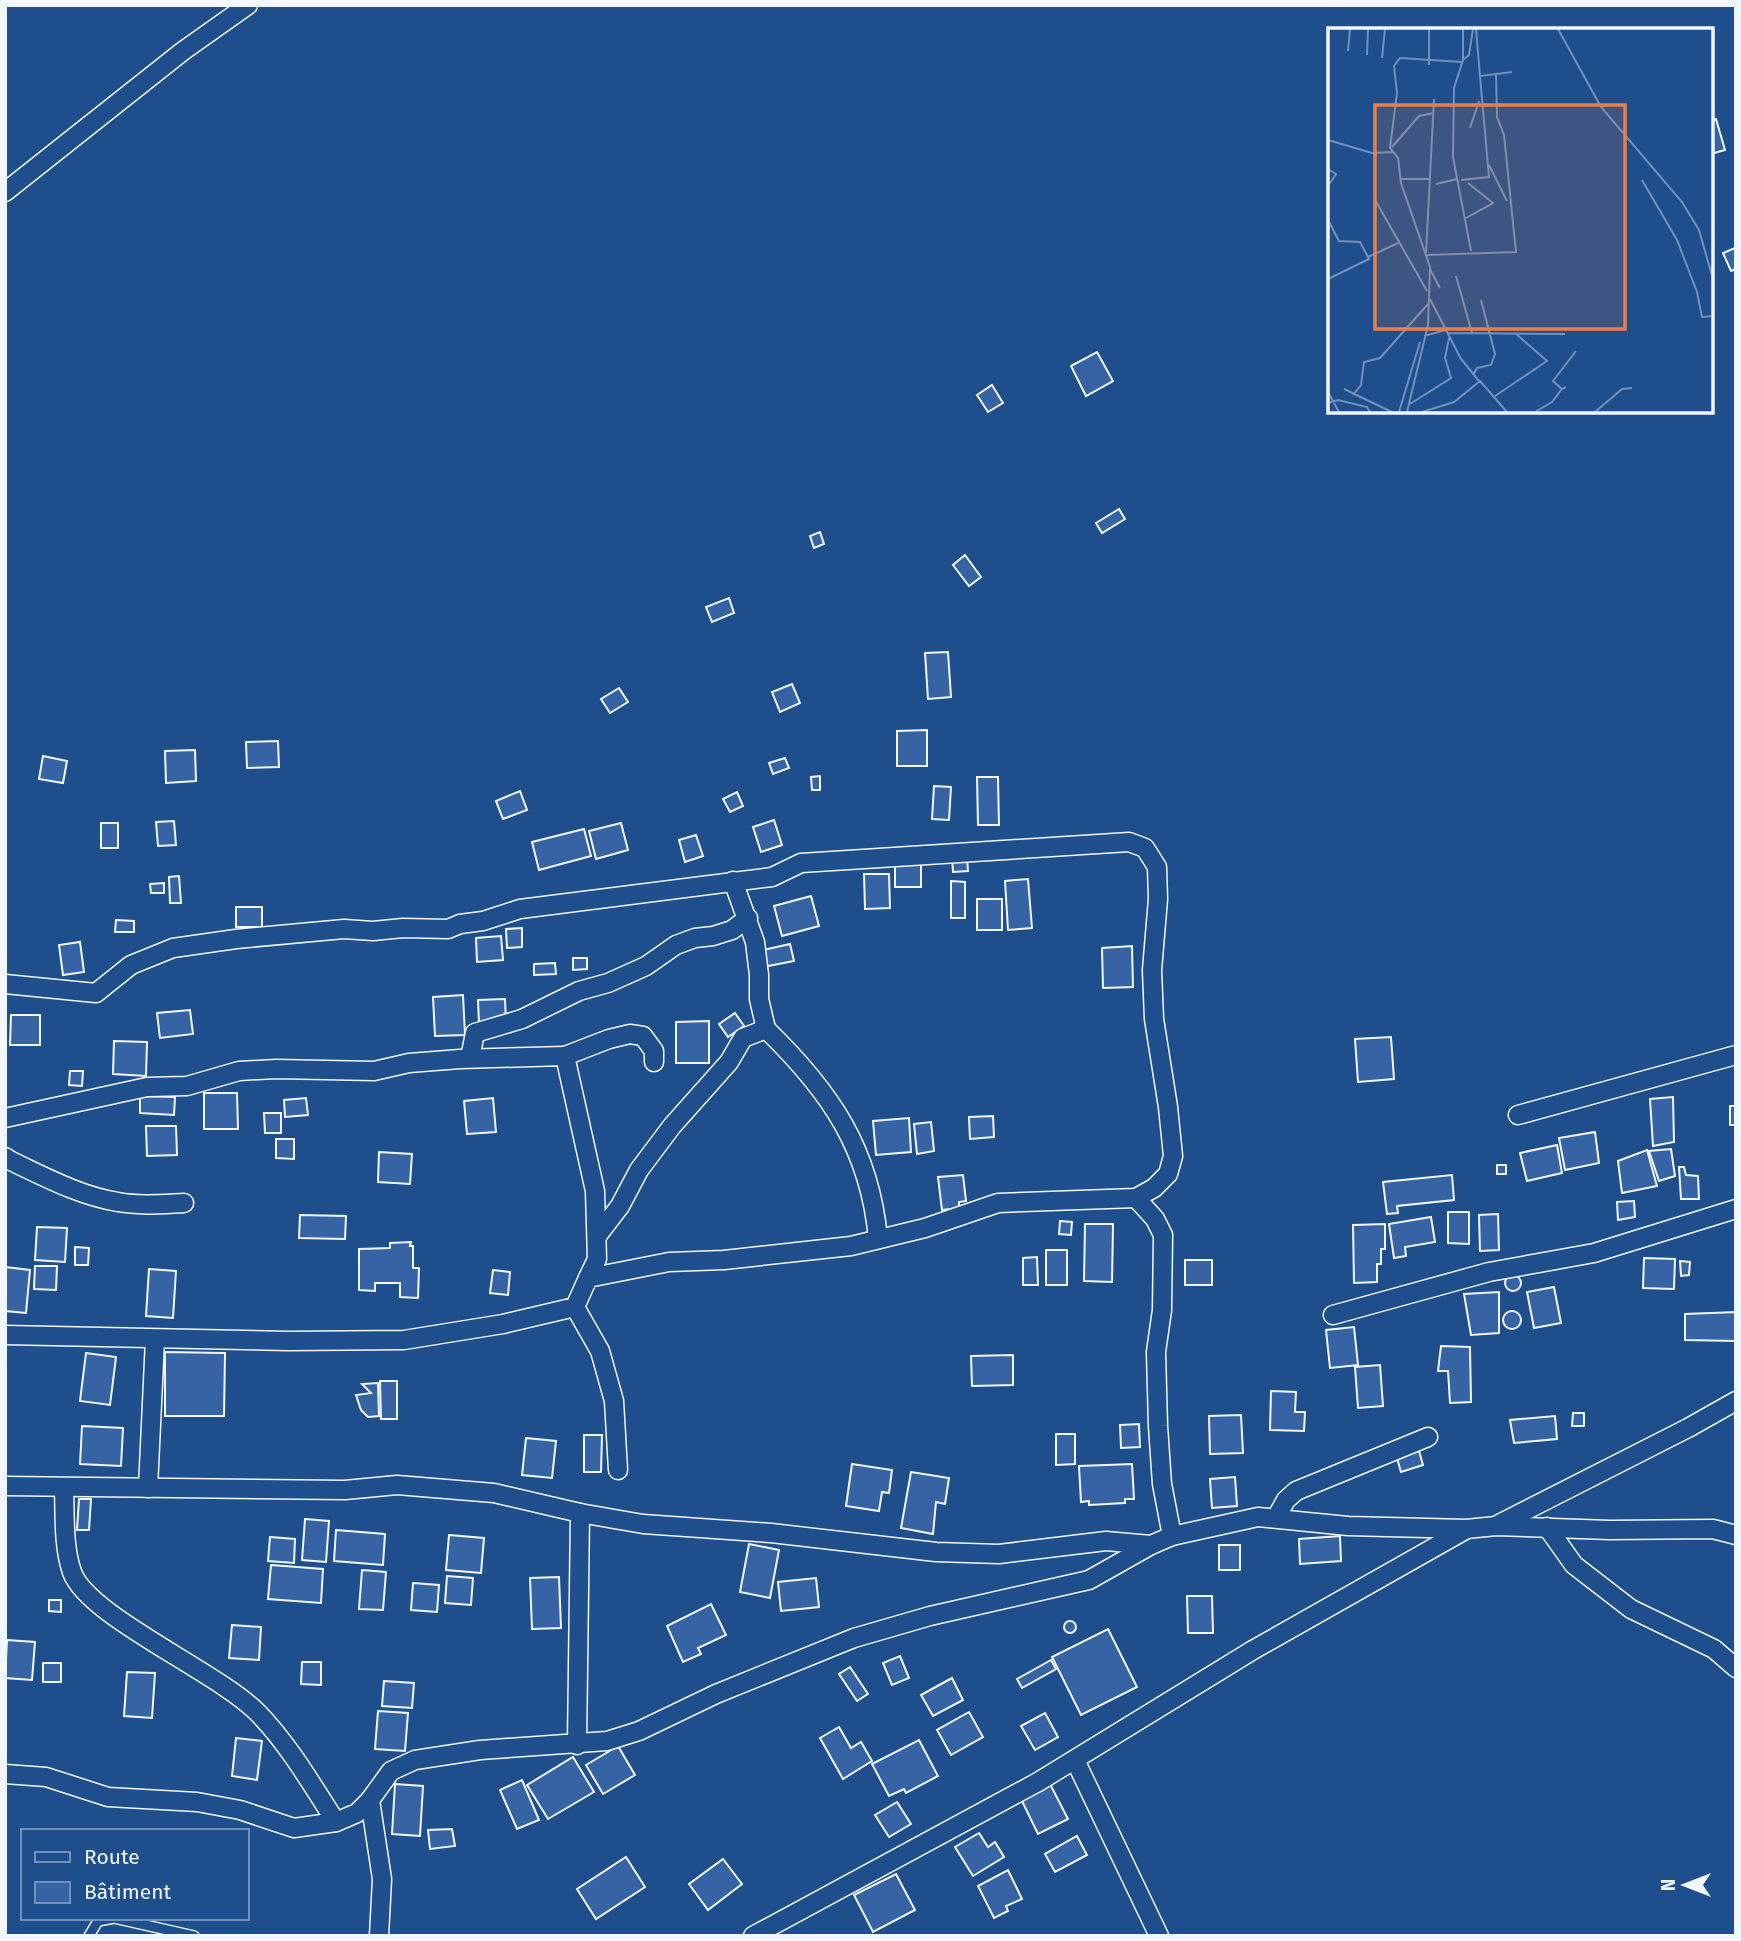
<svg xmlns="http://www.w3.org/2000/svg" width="1741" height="1941" font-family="'Fira Sans',sans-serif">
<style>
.building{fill:#3563a3;stroke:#f2f6ff;stroke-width:2}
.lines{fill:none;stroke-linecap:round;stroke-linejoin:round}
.lane-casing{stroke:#f2f6ff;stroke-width:12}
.street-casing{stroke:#f2f6ff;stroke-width:21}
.lane{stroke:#1f4e8c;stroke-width:9}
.street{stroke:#1f4e8c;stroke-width:18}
.inset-road{fill:none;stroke:#7391ba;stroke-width:2}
.view{fill:#ea8049;fill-opacity:0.15;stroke:#ea8049;stroke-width:3.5}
.inset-edge{fill:none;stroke:#f2f6ff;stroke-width:3.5}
</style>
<rect width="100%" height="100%" fill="#1f4e8c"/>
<!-- building -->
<g class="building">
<path d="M1716,119L1725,150L1711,154V121Z"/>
<path d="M1735,248L1736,269L1731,271L1723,253Z"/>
<path d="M1097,352L1113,381L1086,396L1071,366Z"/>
<path d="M992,385L1003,403L988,412L977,395Z"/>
<path d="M1119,509L1125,519L1102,533L1096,523Z"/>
<path d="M820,532L824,544L814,548L810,536Z"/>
<path d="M965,555L981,577L969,586L953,565Z"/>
<path d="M729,598L734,613L712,622L706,607Z"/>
<path d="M948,652L951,697L928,699L925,653Z"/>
<path d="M792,684L800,703L780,712L772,692Z"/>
<path d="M619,688L628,702L610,713L601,699Z"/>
<path d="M927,730V766H897V731Z"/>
<path d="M278,741L279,767L247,768L246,742Z"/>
<path d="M195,750L196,781L166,783L165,751Z"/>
<path d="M43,756L67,761L63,783L39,779Z"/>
<path d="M785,758L789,768L773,774L769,763Z"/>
<path d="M820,776V790H812L811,777Z"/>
<path d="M977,777H998L999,825H978Z"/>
<path d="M934,786L951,787L949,820L932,819Z"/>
<path d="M520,791L527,810L503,819L496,801Z"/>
<path d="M737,792L743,806L730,812L723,799Z"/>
<path d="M774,820L782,845L761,852L753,827Z"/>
<path d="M174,821L176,845L158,846L156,822Z"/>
<rect x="101" y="823" width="17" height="25"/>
<path d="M621,823L628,850L596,859L589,831Z"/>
<path d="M584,829L591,856L539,870L532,842Z"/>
<path d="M696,835L703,856L685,862L679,840Z"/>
<path d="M952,858H967L968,871L953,872Z"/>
<rect x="895" y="865" width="26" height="22"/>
<path d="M864,874H889L890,908L865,909Z"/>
<path d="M179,876L181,903H170L169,877Z"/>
<path d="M1028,879L1032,928L1008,930L1005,881Z"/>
<path d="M951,881L965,882V918H951Z"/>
<path d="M164,883V893H151L150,884Z"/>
<path d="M811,896L819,926L782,936L774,906Z"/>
<rect x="977" y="899" width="25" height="31"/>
<rect x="236" y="907" width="26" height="20"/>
<path d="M116,920L134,921V932H115Z"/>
<path d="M522,928V947L507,948L506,929Z"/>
<path d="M501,936L503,960L477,962L476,938Z"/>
<path d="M80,942L84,972L63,975L59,945Z"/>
<path d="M790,944L794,961L763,967L759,951Z"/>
<path d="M1132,946L1133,987L1103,988L1102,948Z"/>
<path d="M573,958H587V969L573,970Z"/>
<path d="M555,963L556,974L534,975V964Z"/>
<path d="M463,995L465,1035L435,1036L433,997Z"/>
<path d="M505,999L506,1022L479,1023L478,1000Z"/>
<path d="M190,1010L193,1034L160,1038L157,1013Z"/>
<path d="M735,1013L744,1026L728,1037L719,1024Z"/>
<path d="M11,1015H40V1045H10Z"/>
<path d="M709,1021V1063H676V1022Z"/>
<path d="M1391,1037L1394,1079L1358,1082L1355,1039Z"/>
<path d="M114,1041L147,1042L146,1076L113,1074Z"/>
<path d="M70,1071H83L82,1086L69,1085Z"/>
<path d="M204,1093H237L238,1129H204Z"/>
<path d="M140,1096L175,1097L174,1115L140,1113Z"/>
<path d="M1673,1097L1674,1142L1653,1146L1650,1099Z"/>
<path d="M306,1098L308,1115L285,1117L284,1100Z"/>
<path d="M493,1098L496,1132L467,1134L464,1101Z"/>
<rect x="1730" y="1106" width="6" height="19"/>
<path d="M264,1113H281V1133H265Z"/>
<path d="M993,1116L994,1137L970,1139L969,1117Z"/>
<path d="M909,1118L911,1152L876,1155L873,1121Z"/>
<path d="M931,1122L934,1151L917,1154L914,1124Z"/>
<path d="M146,1126H176L177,1155L147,1156Z"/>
<path d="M1595,1132L1599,1163L1565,1170L1559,1138Z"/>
<path d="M276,1139H294V1159L276,1158Z"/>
<path d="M1557,1145L1562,1173L1527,1181L1520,1153Z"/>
<path d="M1671,1149L1675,1176L1659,1181L1649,1151Z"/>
<path d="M1647,1150L1657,1186L1622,1193L1618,1161Z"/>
<path d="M379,1152L412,1154L410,1184L378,1182Z"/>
<rect x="1497" y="1165" width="9" height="9"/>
<path d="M1679,1167H1684L1686,1175L1698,1176L1699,1199H1681Z"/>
<path d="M963,1175L966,1201L959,1202V1208L942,1210L938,1177Z"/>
<path d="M1452,1175L1454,1200L1397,1206L1398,1213L1387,1214L1383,1182Z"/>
<path d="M1634,1201L1635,1217L1618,1220L1617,1202Z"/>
<path d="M1448,1212H1469V1244L1448,1243Z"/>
<path d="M1498,1214L1499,1250L1480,1251L1479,1215Z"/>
<path d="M300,1215L346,1216L345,1239L299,1238Z"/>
<path d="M1431,1217L1435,1242L1405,1247L1406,1256L1394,1258L1389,1224Z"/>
<path d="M1060,1221L1072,1222L1071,1235L1059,1234Z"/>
<path d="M1085,1224H1113L1112,1282L1084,1281Z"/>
<path d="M1385,1224V1249H1381V1264H1377V1282L1354,1283L1353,1225Z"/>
<path d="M37,1227L67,1228L65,1262L35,1260Z"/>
<path d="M411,1242L410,1246H413V1268H419L418,1298L400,1297V1283H375V1291L359,1290V1249L390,1248V1243Z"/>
<path d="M75,1247L89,1248L88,1265H75Z"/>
<rect x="1046" y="1250" width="21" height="35"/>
<path d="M1037,1257L1038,1285H1023V1258Z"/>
<path d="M1644,1258L1675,1259L1674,1289L1643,1288Z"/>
<rect x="1185" y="1260" width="27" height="25"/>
<path d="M1680,1261L1690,1262L1689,1275L1681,1276Z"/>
<path d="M35,1266H57L56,1290L34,1289Z"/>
<path d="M5,1267L30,1270L26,1313L5,1311Z"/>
<path d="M149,1269L176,1271L173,1318L146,1316Z"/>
<path d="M493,1270L510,1272L508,1295L490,1293Z"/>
<circle cx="1513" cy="1283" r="8"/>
<path d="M1554,1287L1561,1323L1534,1328L1527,1292Z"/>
<path d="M1499,1292V1333L1471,1335L1464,1294Z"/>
<circle cx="1512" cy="1320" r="9"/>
<path d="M1736,1312V1341L1685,1340V1314Z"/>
<path d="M1354,1327L1358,1365L1330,1368L1326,1330Z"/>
<path d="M1441,1346L1470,1347L1471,1402L1450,1403L1448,1371H1438Z"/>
<path d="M165,1352L225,1353L224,1416H165Z"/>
<path d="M86,1353L116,1357L110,1405L80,1401Z"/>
<path d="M1013,1355V1385L972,1386L971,1356Z"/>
<path d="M1380,1365L1383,1406L1358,1408L1355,1367Z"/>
<path d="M380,1381H397V1419H381Z"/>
<path d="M378,1383L379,1416L368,1417L361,1410L356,1395L371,1393L362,1384Z"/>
<path d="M1271,1391L1296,1392L1295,1412H1305L1304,1431L1270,1430Z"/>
<path d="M1573,1413H1584V1426H1572Z"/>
<path d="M1241,1415L1243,1453L1210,1454L1209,1416Z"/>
<path d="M1555,1416L1557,1439L1514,1443L1510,1420Z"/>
<path d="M1139,1424L1140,1447L1121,1448L1120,1425Z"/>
<path d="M82,1426L123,1428L121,1466L80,1464Z"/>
<path d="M1056,1434H1075V1464L1056,1465Z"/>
<path d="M584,1435H602L601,1472H584Z"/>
<path d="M526,1438L556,1441L552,1478L522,1475Z"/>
<path d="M1419,1451L1423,1465L1401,1472L1397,1458Z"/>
<path d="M852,1464L892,1470L889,1493L882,1492L879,1511L846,1506Z"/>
<path d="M1132,1464L1134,1499H1125V1503L1089,1505V1501L1081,1502L1079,1466Z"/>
<path d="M911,1472L949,1478L945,1504L936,1502L933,1534L901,1528Z"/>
<path d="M1235,1477L1237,1506L1212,1508L1210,1479Z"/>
<path d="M79,1499H91L89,1530H77Z"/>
<path d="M305,1519L329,1521L326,1562L302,1560Z"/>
<path d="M336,1530L385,1534L383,1565L334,1561Z"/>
<path d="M449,1535L484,1538L481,1573L446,1570Z"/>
<path d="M1340,1536L1341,1561L1300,1564L1299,1539Z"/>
<path d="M270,1537L295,1539L294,1563L268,1561Z"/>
<path d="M749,1544L779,1550L770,1598L740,1592Z"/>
<rect x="1219" y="1545" width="21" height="25"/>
<path d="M271,1565L323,1569L321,1603L268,1599Z"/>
<path d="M362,1570L386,1572L383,1610L359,1609Z"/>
<path d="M447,1576L473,1578L471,1605L445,1603Z"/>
<path d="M559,1577L561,1628L532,1629L530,1578Z"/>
<path d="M816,1578L819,1607L781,1611L778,1582Z"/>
<path d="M413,1583L439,1585L437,1612L411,1610Z"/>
<path d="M1187,1596H1212L1213,1633H1188Z"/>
<path d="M49,1600H61V1612L49,1611Z"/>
<path d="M711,1604L726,1635L698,1648L701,1654L683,1662L667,1626Z"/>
<circle cx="1070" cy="1627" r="6"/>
<path d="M232,1625L261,1627L259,1660L229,1658Z"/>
<path d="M1108,1629L1137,1687L1081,1715L1052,1657Z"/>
<path d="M7,1640L35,1642L32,1680L5,1678Z"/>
<path d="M900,1656L909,1678L892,1685L883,1663Z"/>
<path d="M1051,1660L1056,1669L1022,1688L1017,1679Z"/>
<path d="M302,1662H321V1685L301,1684Z"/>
<rect x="43" y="1663" width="18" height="19"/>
<path d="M850,1667L868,1694L857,1701L839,1674Z"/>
<path d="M127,1672L155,1673L152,1718L124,1716Z"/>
<path d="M952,1678L963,1700L933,1716L921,1695Z"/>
<path d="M384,1681L414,1683L412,1708L382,1706Z"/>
<path d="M378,1711L408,1713L405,1751L375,1749Z"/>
<path d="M969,1712L983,1737L951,1755L937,1730Z"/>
<path d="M1045,1713L1058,1737L1035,1750L1021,1726Z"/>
<path d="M839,1727L851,1748L861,1742L872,1761L843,1779L820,1738Z"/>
<path d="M236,1738L262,1741L257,1780L232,1776Z"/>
<path d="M919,1740L938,1776L906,1793L904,1789L889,1796L872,1764Z"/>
<path d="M618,1746L635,1775L603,1794L586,1765Z"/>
<path d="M573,1757L594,1792L548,1819L527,1785Z"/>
<path d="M522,1780L539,1820L517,1829L500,1790Z"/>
<path d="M1049,1782L1068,1819L1038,1834L1020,1797Z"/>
<path d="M395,1784L423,1786L420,1836L392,1834Z"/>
<path d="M897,1802L911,1824L889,1837L875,1815Z"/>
<path d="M452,1829L455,1846L430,1849L428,1830Z"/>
<path d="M979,1833L988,1847L995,1842L1004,1857L973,1876L955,1847Z"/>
<path d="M1077,1836L1087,1855L1055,1872L1045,1854Z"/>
<path d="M626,1857L645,1887L596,1919L577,1889Z"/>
<path d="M723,1859L742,1884L708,1910L689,1884Z"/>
<path d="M1008,1870L1022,1899L1006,1906L1008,1911L994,1918L978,1886Z"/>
<path d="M896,1874L915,1910L873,1932L854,1895Z"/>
</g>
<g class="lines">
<defs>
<path id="lane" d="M89,1936L98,1921L114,1918L194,1936"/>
<g id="street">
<path d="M5,192L183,51L248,5"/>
<path d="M733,881L755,942L759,975V999L766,1029"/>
<path d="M5,984L96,993L131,965L173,948L236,939L344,929L373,931L403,928L448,929L460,924L483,921L520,909L772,877L801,863L1129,842L1145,848L1157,867L1158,899L1152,970L1154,1019L1168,1107L1173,1156L1168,1174L1154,1188L1136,1198L998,1203L925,1228L851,1246L724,1260L669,1262L588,1278L575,1307L503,1324L404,1340L288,1341L5,1335"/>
<path d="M565,1056L609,1039L630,1034L643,1036L654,1051V1062"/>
<path d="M470,1058L475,1033L522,1019L579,991L608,983L646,966L676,945L695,938L713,936L732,930L748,918"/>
<path d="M1518,1115L1736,1055"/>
<path d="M5,1118L147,1087L187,1086L239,1071L276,1069L374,1071L409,1063L460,1059L565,1056L595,1191L597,1259L588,1278"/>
<path d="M5,1157L11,1161C45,1177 80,1196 118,1202C140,1206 162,1204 184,1203"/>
<path d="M1136,1198L1155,1219L1163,1235L1162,1310L1156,1352L1158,1426L1162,1484L1172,1536"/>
<path d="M597,1236L620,1206L639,1170L672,1126L729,1062L743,1038L766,1029C830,1091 870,1149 878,1239"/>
<path d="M575,1307L600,1351L614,1401L618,1470"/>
<path d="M1333,1315L1489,1272L1594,1253L1736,1209"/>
<path d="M5,1486L345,1490L397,1485L494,1493L580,1513L643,1524L771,1533L936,1552L999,1554L1106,1541L1151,1545"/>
<path d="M64,1487C65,1514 63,1546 72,1572C87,1616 218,1672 258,1713C289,1745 312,1785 336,1822"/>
<path d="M148,1488L155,1339"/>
<path d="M1276,1518L1286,1500L1296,1491L1428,1437"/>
<path d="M1499,1524L1688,1428L1736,1401"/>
<path d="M1547,1527L1574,1565L1631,1609L1714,1649L1736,1668"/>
<path d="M577,1745L580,1513"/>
<path d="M1075,1760L1159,1936"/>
<path d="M5,1774L46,1777L108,1797L197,1802L240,1810L294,1828L336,1822L357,1813L370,1800L391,1771L415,1760L480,1750L607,1741L639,1731L716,1694L854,1638L930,1616L1089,1580L1151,1545L1172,1536L1258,1517L1348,1526L1466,1529L1496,1526L1610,1530L1713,1529L1736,1535"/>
<path d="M370,1800L382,1879L379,1936"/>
<path d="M753,1936L1038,1782L1253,1650L1465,1530"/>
</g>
</defs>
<!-- lane casing -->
<use href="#lane" class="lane-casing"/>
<!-- street casing -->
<use href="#street" class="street-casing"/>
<!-- lane -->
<use href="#lane" class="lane"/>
<!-- street -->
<use href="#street" class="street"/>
</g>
<!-- overview -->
<g transform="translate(1328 28)">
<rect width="385" height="385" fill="#1f4e8c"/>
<path class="inset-road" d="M101,1V37M135,1V32L126,60L125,129L143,223M148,1L152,48M230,1L273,79L354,174L371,202L385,251M20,23L22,1M39,27L40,1M54,30L57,1M135,32L141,27L145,1M142,100L151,73M0,112L44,125L65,124M64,119L91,88L106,85M161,137L179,173M0,141L8,146L0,158M73,151H102M133,152L161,149L152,48L184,44M314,152L349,212L369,264L374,289L385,288M108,156L129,151M46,170L99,263M138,190L165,175L140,155M0,192L11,213L32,214L41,231L0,251M98,225L106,71M99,227L188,224L176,107L169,89L168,46M40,229L70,215M102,241L112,260M128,248L144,305M102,271L133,331L151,353M120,305L237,306M96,308L118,302M145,347L149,340L163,337L167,326L153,272M238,359L234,361L225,353L248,323M16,361L64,384M0,364L11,384M25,367L33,357L36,334L52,330L100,276M167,368L219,333L187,305M0,375L10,372L39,379L42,384M82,376L123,350L117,330L121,310M71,384L92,314M79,384L100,297L102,239L73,155L70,130L62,120L69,65L66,38L72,30L134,34M94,384L126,374L152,353L179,384M207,384L224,374L234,361M267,384L294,361L304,360"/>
<path class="view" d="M47,77H297V301H47Z"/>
<rect width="385" height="385" class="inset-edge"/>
</g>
<!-- border -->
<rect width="1741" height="1941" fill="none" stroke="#f2f6ff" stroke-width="14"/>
<!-- legend -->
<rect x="21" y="1829" width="228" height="91" fill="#1f4e8c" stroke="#7391ba" stroke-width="2"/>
<rect x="35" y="1852" width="35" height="10" fill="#1f4e8c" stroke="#7391ba" stroke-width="2"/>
<text x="84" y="1864" font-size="21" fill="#f2f6ff">Route</text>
<rect x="35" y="1882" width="35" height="21" fill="#3563a3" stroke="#7391ba" stroke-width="2"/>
<text x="84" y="1899" font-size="21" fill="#f2f6ff">Bâtiment</text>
<!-- north arrow -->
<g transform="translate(1685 1885) rotate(270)" stroke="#1f4e8c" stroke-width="5" paint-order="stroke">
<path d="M0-5L12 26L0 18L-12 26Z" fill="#f2f6ff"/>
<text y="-10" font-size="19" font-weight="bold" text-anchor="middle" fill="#f2f6ff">N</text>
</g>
</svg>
